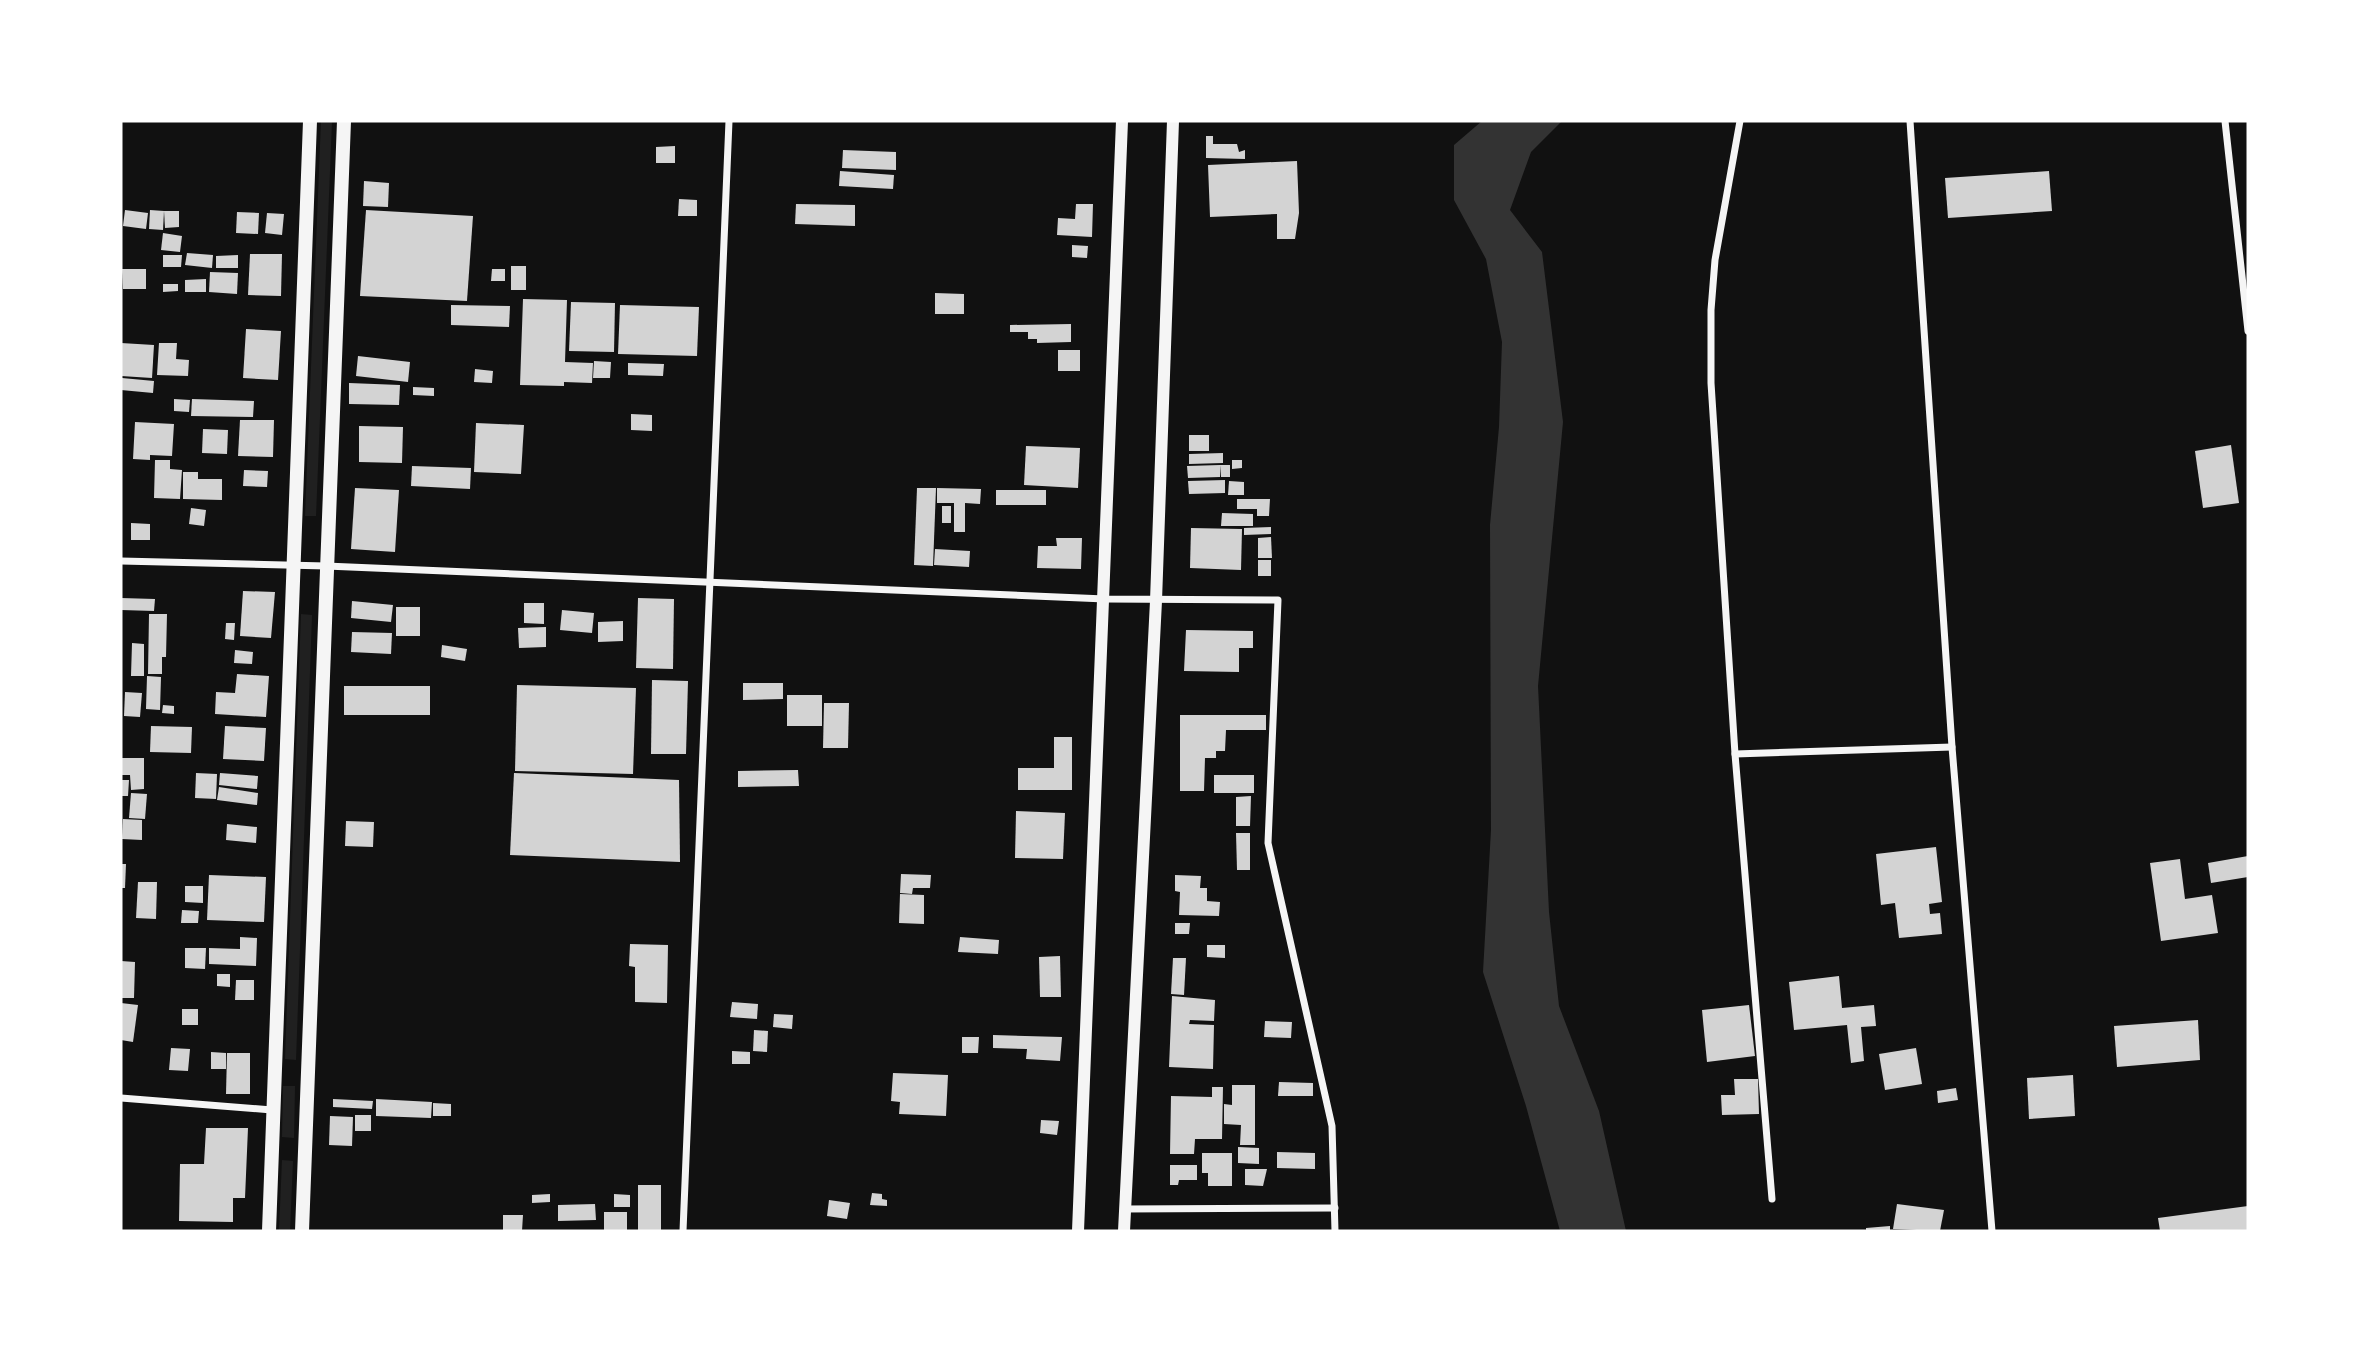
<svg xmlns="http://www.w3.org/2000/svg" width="2369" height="1352" font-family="Poppins,sans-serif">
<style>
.green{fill:#202020}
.water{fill:#333}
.building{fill:#d3d3d3}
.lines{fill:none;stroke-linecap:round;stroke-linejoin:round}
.minor{stroke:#f5f5f5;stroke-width:7}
.tertiary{stroke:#f5f5f5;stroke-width:12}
.secondary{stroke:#f5f5f5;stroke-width:14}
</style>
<rect width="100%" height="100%" fill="#111"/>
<!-- green -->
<g class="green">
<path d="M321,121H332L316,516H305Z"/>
<path d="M301,614L312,615L296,1060L285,1059Z"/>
<path d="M283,1086H295L294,1138L282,1137Z"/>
<path d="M282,1160L293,1161L290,1231H279Z"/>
</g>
<!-- water -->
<path class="water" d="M1482,121H1562L1531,152L1510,210L1542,252L1563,422L1538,686L1549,912L1559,1006L1599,1111L1626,1231H1560L1526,1106L1483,972L1491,830L1490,525L1499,427L1502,342L1486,259L1454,200V145Z"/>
<!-- building -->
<g class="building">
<path d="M1206,136H1213V144H1237L1239,152L1245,150V159L1206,158Z"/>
<path d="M675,146V163H656V147Z"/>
<path d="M843,150L896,152V170L842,168Z"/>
<path d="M1297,161L1299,213L1295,239H1277V214L1210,217L1208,165Z"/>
<path d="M840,171L894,175L893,189L839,186Z"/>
<path d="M2049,171L2052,211L1948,218L1945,178Z"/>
<path d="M364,181L389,183L388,207L363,206Z"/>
<path d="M679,199L697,200V216H678Z"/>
<path d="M796,204L855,205V226L795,224Z"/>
<path d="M1076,204H1093L1092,237L1057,235L1058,218L1075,219Z"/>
<path d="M125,210L148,213L146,229L123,226Z"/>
<path d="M150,210L164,211L163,230L149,229Z"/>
<path d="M366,210L473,216L467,301L360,296Z"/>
<path d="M164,211H179V227L165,228Z"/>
<path d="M237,212L259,213L258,234L236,233Z"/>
<path d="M267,213L284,214L282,235L265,233Z"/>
<path d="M163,233L182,236L180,252L161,250Z"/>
<path d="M1072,245L1088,246L1087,258L1072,257Z"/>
<path d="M187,253L213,255L212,268L185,265Z"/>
<path d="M250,254H282L281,296L248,295Z"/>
<path d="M163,255H182L181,267H163Z"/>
<path d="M238,255V268H216V256Z"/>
<rect x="511" y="266" width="15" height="24"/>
<path d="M122,269H146V289H123Z"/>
<path d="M492,269H505V281H491Z"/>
<path d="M210,272L238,273L237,294L209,292Z"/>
<path d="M206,279V292H185V280Z"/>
<path d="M163,284H178V291L163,292Z"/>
<path d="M935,293L964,294V314H935Z"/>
<path d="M523,299L567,300L565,362L593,363L592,383L564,382V386L520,385Z"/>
<path d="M571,302L615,303L614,352L569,351Z"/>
<path d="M451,305L510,306L509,327L451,325Z"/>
<path d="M620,305L699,307L697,356L618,354Z"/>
<path d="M1071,324V342L1037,343V339H1028V332H1010V325Z"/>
<path d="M246,329L281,331L278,380L243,378Z"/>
<path d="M121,343L154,345L152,378L121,376Z"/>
<path d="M159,343H177L176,359L189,360L188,376L157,375Z"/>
<rect x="1058" y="350" width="22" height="21"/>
<path d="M358,356L410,362L408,382L356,376Z"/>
<path d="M594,361L611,362L610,378H593Z"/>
<path d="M628,363L664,364L663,376L628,375Z"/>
<path d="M475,369L493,371L492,383L474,382Z"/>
<path d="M122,378L154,381L153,393L121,390Z"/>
<path d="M349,383L400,385L399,405L349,404Z"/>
<path d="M413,387L434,388V396L413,395Z"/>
<path d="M174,399L190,400L189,412L174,411Z"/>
<path d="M192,399L254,401L253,417L191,416Z"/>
<path d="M631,414L652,415V431L631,430Z"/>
<path d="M240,420H274L273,457L238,456Z"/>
<path d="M135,422L174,424L172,456L150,455V460L133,459Z"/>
<path d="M476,423L524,425L521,474L474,472Z"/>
<path d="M359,426L403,427L402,463L359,462Z"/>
<path d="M203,429L228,430L227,454L202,453Z"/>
<rect x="1189" y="435" width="20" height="16"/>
<path d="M2231,445L2239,503L2203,508L2195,451Z"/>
<path d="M1026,446L1080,448L1078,488L1024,485Z"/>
<path d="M1223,453V463L1189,464V454Z"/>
<path d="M155,460H170V469L182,470L180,499L154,498Z"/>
<path d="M1232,460H1242V468L1232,469Z"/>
<path d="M1220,465V477L1188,478L1187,466Z"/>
<path d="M1220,465H1230V477H1221Z"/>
<path d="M412,466L471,468L470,489L411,486Z"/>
<path d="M244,470L268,471L267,487L243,486Z"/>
<path d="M183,472H198V479H222V500L183,499Z"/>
<path d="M1225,480V493L1189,494L1188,481Z"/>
<path d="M1229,481L1244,482V495H1228Z"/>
<path d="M355,488L399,490L395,552L351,549Z"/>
<path d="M917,488H936L933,566L914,565Z"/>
<path d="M937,488L981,489L980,504L965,503V532H954V503H937Z"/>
<rect x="996" y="490" width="50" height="15"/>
<path d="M1237,499H1270L1269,516H1257V509H1237Z"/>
<rect x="942" y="506" width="9" height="17"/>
<path d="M191,508L206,510L204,526L189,524Z"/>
<path d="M1222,513L1253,514V526H1221Z"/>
<path d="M131,523L150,524V540H131Z"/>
<path d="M1271,527V534L1244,535V528Z"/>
<path d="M1191,528L1242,529L1241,570L1190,568Z"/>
<path d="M1271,537L1272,558H1258V538Z"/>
<path d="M1056,538H1082L1081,569L1037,568L1038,546H1057Z"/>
<path d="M935,549L970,551L969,567L934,565Z"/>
<rect x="1258" y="560" width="13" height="16"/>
<path d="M243,591L275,592L271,638L240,636Z"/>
<path d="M121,598L155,599L154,611L121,610Z"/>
<path d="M638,598L674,599L673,669L636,668Z"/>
<path d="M352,601L393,605L391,622L351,618Z"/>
<path d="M524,603H544V624L524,623Z"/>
<rect x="396" y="607" width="24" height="29"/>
<path d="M562,610L594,613L592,633L560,630Z"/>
<path d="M149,614H167L166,657H162V674H148Z"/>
<path d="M623,621V641L598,642V622Z"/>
<path d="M226,623H235L234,640L225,639Z"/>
<path d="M546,627V647L519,648L518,628Z"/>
<path d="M1186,630L1253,631V648H1239V672L1184,671Z"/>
<path d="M352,632L392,633L391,654L351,652Z"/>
<path d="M132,643L144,644V676H131Z"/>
<path d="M442,645L467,649L465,661L441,657Z"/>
<path d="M235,650L253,652L252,664L234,663Z"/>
<path d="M237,674L269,676L266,717L215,714L216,692L235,693Z"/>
<path d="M147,676L161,677L160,710L146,709Z"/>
<path d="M652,680L688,681L686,754H651Z"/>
<path d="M743,683H783V699L743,700Z"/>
<path d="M517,685L636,688L633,774L515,771Z"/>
<rect x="344" y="686" width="86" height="29"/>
<path d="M125,692L142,693L140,717L124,716Z"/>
<rect x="787" y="695" width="35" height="31"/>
<path d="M824,703H849L848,748H823Z"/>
<path d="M163,705L174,706V714L162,713Z"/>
<path d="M1180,715H1266V730H1226L1225,751H1216V758H1205L1204,791H1180Z"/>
<path d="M151,726L192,727L191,753L150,752Z"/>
<path d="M225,726L266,728L264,761L223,759Z"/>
<path d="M1054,737H1072V790H1018V768H1054Z"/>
<path d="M121,758H144V789L131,790L130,775H121Z"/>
<path d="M798,770L799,786L738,787V771Z"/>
<path d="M196,773L217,774L216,799L195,798Z"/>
<path d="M220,773L258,776L257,789L219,785Z"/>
<path d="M514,773L679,780L680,862L510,855Z"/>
<rect x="1214" y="775" width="40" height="18"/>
<path d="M121,780H129L128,796H121Z"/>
<path d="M219,787L258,793L257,805L217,800Z"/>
<path d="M131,793L147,794L145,819L129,818Z"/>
<path d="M1251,796L1250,826H1236V797Z"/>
<path d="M1016,811L1065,813L1063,859L1015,858Z"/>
<path d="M123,819L142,820V840L122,839Z"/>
<path d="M346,821L374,822L373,847L345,846Z"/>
<path d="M227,824L257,827L256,843L226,840Z"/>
<path d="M1236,833H1250V870H1237Z"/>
<path d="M1936,847L1942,902L1929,904L1930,914L1940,913L1942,934L1899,938L1895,903L1881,905L1876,854Z"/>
<path d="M2248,856V877L2211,883L2208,863Z"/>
<path d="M2180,859L2185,899L2212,895L2218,933L2161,941L2150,863Z"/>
<path d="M121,864H126L125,888H121Z"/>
<path d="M901,874L931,875L930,888H913L912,894L900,893Z"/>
<path d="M209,875L266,877L264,922L207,920Z"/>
<path d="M1175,875L1201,876L1200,888H1207V901L1220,902L1219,916L1179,915L1180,892L1175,891Z"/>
<path d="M138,882H157L156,919L136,918Z"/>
<path d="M185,886H203V903L185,902Z"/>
<path d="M900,894L924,895V924L899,923Z"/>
<path d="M182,910L199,911L198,923H181Z"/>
<path d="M1175,923H1190L1189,934H1175Z"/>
<path d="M240,937L257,938L256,966L209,964V948L240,949Z"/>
<path d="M960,937L999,940L998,954L958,952Z"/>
<path d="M630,944L668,945L667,1003L635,1002V967L629,966Z"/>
<path d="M1207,945H1225V958L1207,957Z"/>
<path d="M185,948H206L205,969L185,968Z"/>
<path d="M1060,956L1061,997H1040L1039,957Z"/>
<path d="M1173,958H1186L1184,995L1171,994Z"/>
<path d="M121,961L135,962L134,998H121Z"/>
<path d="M217,974H230V987L217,986Z"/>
<path d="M1839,976L1842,1008L1874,1005L1876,1026L1861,1027L1864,1061L1851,1063L1847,1025L1794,1030L1789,982Z"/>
<path d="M236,980H254V1000H235Z"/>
<path d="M1172,996L1215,1000L1214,1021L1190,1020L1189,1024L1214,1025L1213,1069L1169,1067Z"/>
<path d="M732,1002L758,1004L757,1019L730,1017Z"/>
<path d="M121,1003L138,1005L133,1042L121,1040Z"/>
<path d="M1749,1005L1755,1056L1707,1062L1702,1010Z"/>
<rect x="182" y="1009" width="16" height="16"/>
<path d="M774,1014L793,1015L792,1029L773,1027Z"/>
<path d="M2198,1020L2200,1060L2117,1067L2114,1026Z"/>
<path d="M1265,1021L1292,1022L1291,1038L1264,1037Z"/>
<path d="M754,1030L768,1031L767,1052L753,1051Z"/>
<path d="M993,1035L1062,1037L1060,1061L1026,1059L1027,1049L993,1048Z"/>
<path d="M962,1037H979L978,1053H962Z"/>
<path d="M171,1048L190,1049L188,1071L169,1070Z"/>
<path d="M1916,1048L1922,1084L1885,1090L1879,1054Z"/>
<path d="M732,1051L750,1052V1064H732Z"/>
<path d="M211,1052L226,1053V1069H211Z"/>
<path d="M227,1053H250V1094H226Z"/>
<path d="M893,1073L948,1075L946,1116L899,1114L900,1102L891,1101Z"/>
<path d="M2073,1075L2075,1116L2029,1119L2027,1078Z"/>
<path d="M1734,1079H1758L1759,1114L1722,1115L1721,1095H1735Z"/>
<path d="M1279,1082L1313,1083V1096H1278Z"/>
<path d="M1232,1085H1255V1145H1240L1241,1125L1224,1124V1104L1232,1105Z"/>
<path d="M1212,1087H1223L1222,1139H1195L1194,1154H1170L1171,1096L1212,1097Z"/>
<path d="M1956,1088L1958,1100L1938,1103L1937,1091Z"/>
<path d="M333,1099L373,1101L372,1109L333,1107Z"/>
<path d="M376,1099L432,1102L431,1118L376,1116Z"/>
<path d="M433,1103L451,1104V1116H433Z"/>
<rect x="355" y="1115" width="16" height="16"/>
<path d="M330,1116L353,1117L352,1146L329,1145Z"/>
<path d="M1041,1120L1059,1121L1057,1135L1040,1133Z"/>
<path d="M206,1128H248L245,1198H233V1222L179,1221L180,1164H204Z"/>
<path d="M1238,1147L1259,1148V1164L1238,1163Z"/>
<path d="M1277,1152L1315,1153V1169L1277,1168Z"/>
<path d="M1202,1153H1232V1186H1208V1173H1202Z"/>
<path d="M1170,1165H1197V1180H1179L1178,1185H1170Z"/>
<path d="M1245,1169H1267L1263,1186L1245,1185Z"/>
<rect x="638" y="1185" width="23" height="46"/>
<path d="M872,1193L882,1194V1199L887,1200V1206L870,1205Z"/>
<path d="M550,1194V1202L532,1203V1195Z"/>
<path d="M614,1194L630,1195V1207H614Z"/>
<path d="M829,1200L850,1203L847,1219L827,1216Z"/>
<path d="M595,1204L596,1220L558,1221V1205Z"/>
<path d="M1897,1204L1944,1210L1940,1231L1893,1229Z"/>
<path d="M2248,1206V1231H2160L2158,1218Z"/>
<rect x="604" y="1212" width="23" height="19"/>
<path d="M503,1215H523L522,1231H503Z"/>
<path d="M1890,1226V1231H1866V1228Z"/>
</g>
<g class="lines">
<!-- minor -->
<g class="minor">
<path d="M1740,121L1715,260L1711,310V383L1735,754L1772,1199"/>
<path d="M1910,121L1952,747L1992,1231"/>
<path d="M2225,121L2248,331"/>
<path d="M121,561L326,566L1105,599L1278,600L1268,843L1332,1126L1335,1231"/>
<path d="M1735,754L1952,747"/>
<path d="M121,1098L272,1110"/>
<path d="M1124,1209L1335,1208"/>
<path d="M683,1231L729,121"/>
</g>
<!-- tertiary -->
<g class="tertiary">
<path d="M1078,1231L1122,121"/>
<path d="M1124,1231L1156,601L1173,121"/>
</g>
<!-- secondary -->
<g class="secondary">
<path d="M269,1231L310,121"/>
<path d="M302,1231L344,121"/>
</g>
</g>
<!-- border -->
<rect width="2369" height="1352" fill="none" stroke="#ffffff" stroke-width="245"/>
</svg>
